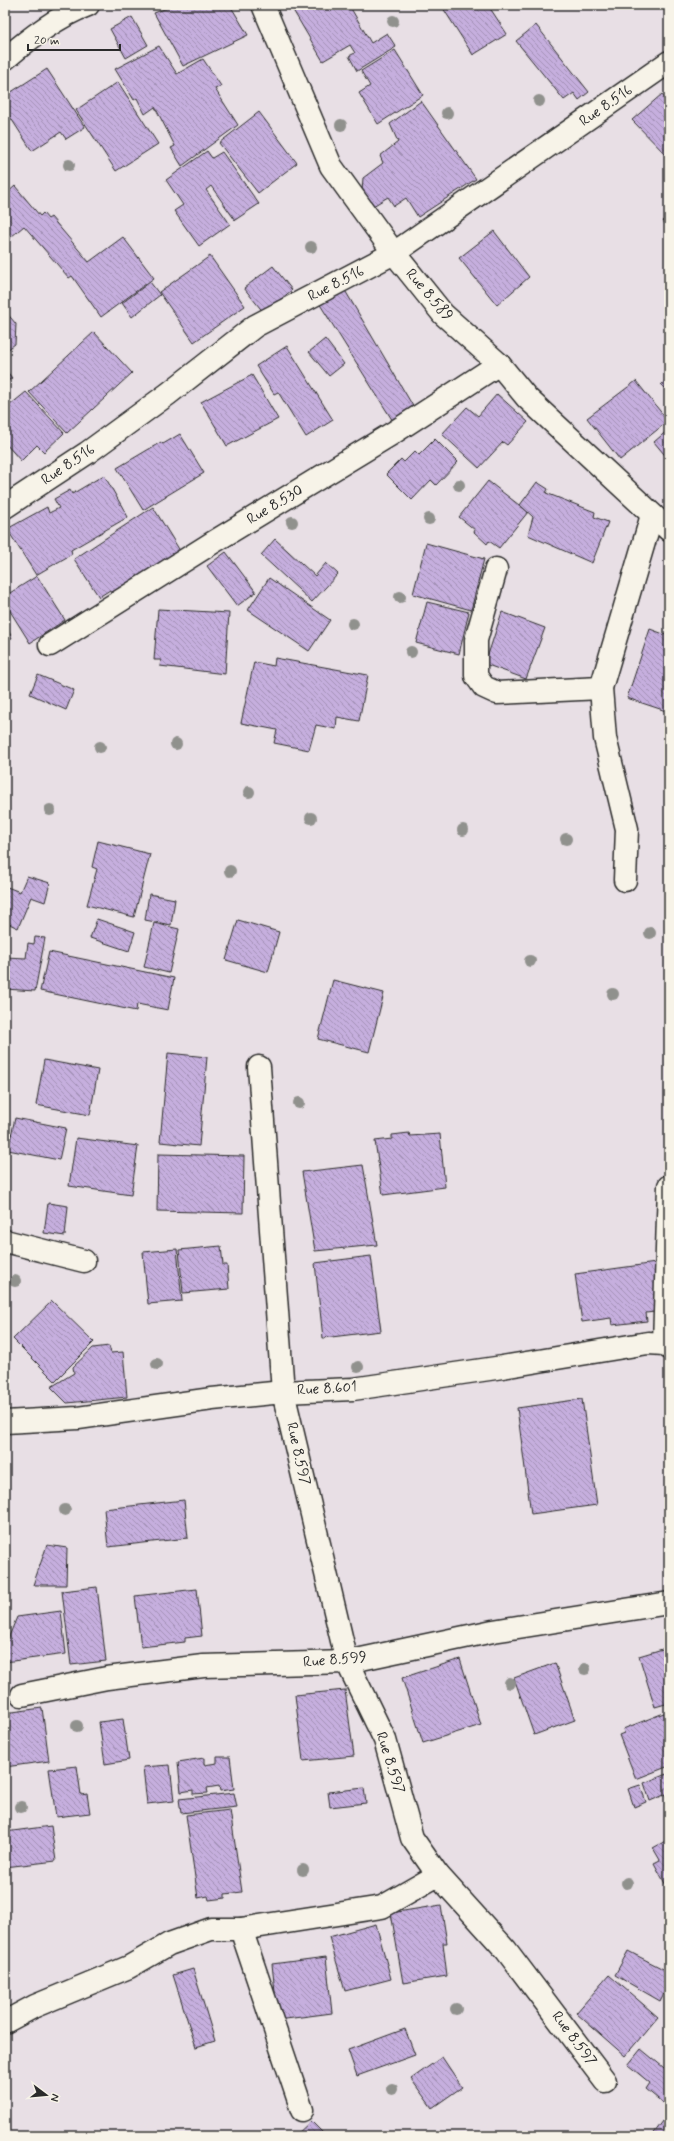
<svg xmlns="http://www.w3.org/2000/svg" width="674" height="2141" font-family="Mynerve,sans-serif">
<style>
.building{fill:url(#building-back-hatch);stroke:#2b2b2b}
.lines{fill:none;stroke-linecap:round;stroke-linejoin:round}
.street-casing{stroke:#2b2b2b;stroke-width:25}
.street{stroke:#f7f3e8;stroke-width:22}
.tree{fill:#90918d}
.labels{text-anchor:middle;dominant-baseline:central;stroke-width:4;stroke-linejoin:round;paint-order:stroke}
.street-label{font-size:15px;fill:#2b2b2b;stroke:#f7f3e8}
</style>
<defs>
<pattern id="building-back-hatch" width="6" height="6" patternUnits="userSpaceOnUse"><rect width="6" height="6" fill="#c6afde"/><path d="M-1 5l2 2M0 0l6 6M5-1l2 2" fill="none" stroke="#a18fb4"/></pattern>
</defs>
<rect width="100%" height="100%" fill="#e8dfe5"/>
<filter id="ink" filterUnits="userSpaceOnUse"><feTurbulence type="fractalNoise" baseFrequency=".025" numOctaves="2"/><feDisplacementMap in="SourceGraphic" scale="8" xChannelSelector="R" yChannelSelector="G"/><feConvolveMatrix kernelMatrix="1 2 1 2 8 2 1 2 1" color-interpolation-filters="sRGB"/></filter>
<g filter="url(#ink)">
<!-- building -->
<g class="building">
<path d="M175,5H230L248,35L183,66L154,13Z"/>
<path d="M290,5H349L371,43L387,33L396,47L357,71L349,56L355,53L350,45L323,61Z"/>
<path d="M441,5H488L507,34L473,55Z"/>
<path d="M132,17L148,45L126,58L110,29Z"/>
<path d="M536,25L589,92L579,100L574,93L564,100L516,41Z"/>
<path d="M159,46L177,74L203,59L221,86L215,89L238,125L182,166L171,148L175,146L155,107L145,114L137,98L134,100L115,69Z"/>
<path d="M395,50L423,95L378,124L359,93L370,86L361,71Z"/>
<path d="M47,69L85,127L66,139L61,132L32,151L5,109V96Z"/>
<path d="M118,82L158,144L116,171L76,110Z"/>
<path d="M662,94L669,102V158L632,120Z"/>
<path d="M421,101L476,179L418,217L406,198L394,206L388,197L373,206L362,191L363,178L383,163L380,156L398,142L390,124Z"/>
<path d="M259,112L297,163L258,193L219,143Z"/>
<path d="M207,151L212,158L222,152L259,204L235,220L211,186L206,190L230,224L199,246L174,211L183,205L166,180Z"/>
<path d="M15,186L40,216L43,213L48,219L51,217L89,262L123,237L154,278L101,317L72,276L69,278L24,226L5,242V195Z"/>
<path d="M669,217V229L663,221Z"/>
<path d="M494,231L529,277L497,305L459,258Z"/>
<path d="M210,256L245,306L194,342L159,292Z"/>
<path d="M273,266L292,290L264,313L244,288Z"/>
<path d="M150,282L160,295L132,317L122,303Z"/>
<path d="M343,287L417,413L396,426L319,303Z"/>
<path d="M5,311L16,324L15,344L7,350L5,360Z"/>
<path d="M94,332L132,373L67,433L29,392Z"/>
<path d="M325,339L344,364L329,376L309,352Z"/>
<path d="M287,346L333,420L306,437L278,392L274,394L256,366Z"/>
<path d="M5,369L12,378L5,383Z"/>
<path d="M252,375L278,419L227,446L201,402Z"/>
<path d="M669,377V393L661,385Z"/>
<path d="M636,381L668,421L620,460L587,418Z"/>
<path d="M26,392L64,433L44,452L37,445L21,461L5,443V409Z"/>
<path d="M497,394L528,422L507,445L503,442L479,468L442,434L467,407L478,416Z"/>
<path d="M669,429V460L654,442Z"/>
<path d="M180,434L204,473L143,510L117,468L161,442L163,444Z"/>
<path d="M435,439L458,462L436,485L431,480L412,500L386,474L401,459L404,462L415,451L419,455Z"/>
<path d="M104,475L128,517L71,550L72,554L36,575L7,529L47,507L49,513L59,508L54,499L70,490L72,494Z"/>
<path d="M488,481L528,512L499,548L489,541L487,544L474,532L475,530L459,517Z"/>
<path d="M537,482L548,489L546,493L595,512L594,517L608,522L592,563L528,535L533,517L520,505Z"/>
<path d="M153,507L182,554L112,594L110,590L99,597L74,559Z"/>
<path d="M275,539L315,576L326,563L338,574L312,602L261,555Z"/>
<path d="M426,543L484,559L471,610L413,594Z"/>
<path d="M226,552L256,592L237,606L207,566Z"/>
<path d="M37,576L65,620L30,643L5,603V596Z"/>
<path d="M269,578L330,620L309,651L248,610Z"/>
<path d="M427,602L469,612L459,654L416,643Z"/>
<path d="M158,609L229,613L225,674L160,666L161,660H154Z"/>
<path d="M502,612L545,628L526,679L485,664Z"/>
<path d="M5,624L12,638L5,641Z"/>
<path d="M650,629L669,636V712L627,698Z"/>
<path d="M275,658L368,675L359,721L337,717L336,729L316,725L309,750L274,743L277,730L241,723L254,662L274,666Z"/>
<path d="M38,675L74,690L66,710L30,694Z"/>
<path d="M98,841L150,854L134,917L87,905L97,869L92,867Z"/>
<path d="M27,876L50,883L45,902L31,897L18,928L5,922V894L7,887L20,892Z"/>
<path d="M149,894L175,899L171,925L145,920Z"/>
<path d="M97,919L135,932L129,951L90,938Z"/>
<path d="M238,920L279,932L268,972L226,960Z"/>
<path d="M154,923L179,929L169,973L144,967Z"/>
<path d="M35,937L45,938L35,991L5,989V957L26,958L28,943L34,944Z"/>
<path d="M49,952L174,978L168,1010L137,1004L136,1011L40,991Z"/>
<path d="M333,980L384,993L369,1052L318,1039Z"/>
<path d="M168,1053L207,1057L199,1146L160,1142Z"/>
<path d="M44,1060L98,1070L90,1115L36,1105Z"/>
<path d="M15,1118L66,1128L59,1160L8,1150Z"/>
<path d="M409,1133L410,1136L440,1134L445,1187L383,1195L375,1141L392,1139V1135Z"/>
<path d="M76,1138L138,1146L131,1195L69,1186Z"/>
<path d="M158,1154L244,1156L243,1213L157,1211Z"/>
<path d="M363,1165L377,1245L315,1251L302,1172Z"/>
<path d="M48,1203L68,1206L65,1236L44,1233Z"/>
<path d="M221,1246L223,1265H227L229,1289L183,1293L179,1250Z"/>
<path d="M177,1249L182,1301L148,1304L143,1252Z"/>
<path d="M371,1256L381,1331L323,1338L315,1263Z"/>
<path d="M656,1263L663,1311L646,1313L647,1321L612,1325L611,1318L582,1322L575,1274Z"/>
<path d="M52,1301L94,1342L55,1381L13,1339Z"/>
<path d="M109,1346L111,1353L123,1352L127,1397L67,1403L51,1387L74,1373L73,1367L93,1348Z"/>
<path d="M582,1399L597,1505L531,1514L517,1408Z"/>
<path d="M184,1500L188,1538L108,1547L104,1509Z"/>
<path d="M47,1545L67,1548L66,1585H33Z"/>
<path d="M97,1587L106,1661L71,1665L62,1591Z"/>
<path d="M197,1589L202,1636L185,1638V1642L141,1647L135,1596Z"/>
<path d="M61,1611L66,1654L5,1662V1646L17,1617Z"/>
<path d="M669,1647V1703L655,1707L639,1656Z"/>
<path d="M460,1659L481,1725L423,1743L402,1678Z"/>
<path d="M555,1663L575,1720L534,1735L514,1678Z"/>
<path d="M345,1690L354,1756L303,1761L295,1695Z"/>
<path d="M42,1708L49,1761L5,1767V1713Z"/>
<path d="M669,1711V1766L636,1779L619,1735L624,1733L623,1729Z"/>
<path d="M123,1719L129,1760L105,1764L99,1722Z"/>
<path d="M217,1757H230L234,1789L220,1791L219,1786L207,1788L208,1793L193,1794V1790L181,1792L178,1762L204,1758V1765L217,1763Z"/>
<path d="M170,1765L174,1801L147,1804L143,1767Z"/>
<path d="M77,1766L81,1795L87,1794L90,1813L56,1817L49,1769Z"/>
<path d="M669,1773V1793L650,1801L644,1783Z"/>
<path d="M640,1785L646,1802L634,1807L628,1789Z"/>
<path d="M364,1788L366,1803L330,1807L328,1792Z"/>
<path d="M234,1793L237,1807L181,1813L179,1799Z"/>
<path d="M230,1810L242,1892L225,1894V1898L209,1900L208,1896L198,1898L186,1815Z"/>
<path d="M51,1826L56,1861L5,1867V1832Z"/>
<path d="M669,1839V1891L654,1863L660,1860L653,1848Z"/>
<path d="M441,1905L447,1943H443L447,1976L403,1983L391,1913Z"/>
<path d="M376,1924L391,1979L345,1991L329,1937Z"/>
<path d="M628,1951L669,1972V1983L660,2001L615,1975Z"/>
<path d="M326,1957L332,2013L278,2020L272,1964Z"/>
<path d="M193,1969L215,2041L196,2047L173,1975Z"/>
<path d="M609,1975L658,2017L625,2056L576,2013Z"/>
<path d="M405,2029L415,2055L357,2076L348,2050Z"/>
<path d="M641,2049L669,2072V2108L646,2089L650,2083L628,2065Z"/>
<path d="M442,2057L462,2087L432,2108L411,2079Z"/>
<path d="M669,2113V2136H652Z"/>
<path d="M311,2121L326,2136H295Z"/>
</g>
<g class="lines">
<defs>
<g id="street">
<path d="M263,5L331,166L394,253L443,314L499,364L527,398L669,530"/>
<path d="M5,59C30,38 58,16 88,5"/>
<path d="M5,507L87,453L168,394L255,326L394,253L669,62"/>
<path d="M496,569L476,640V676L484,687L497,693L601,688"/>
<path d="M50,645L212,543L393,433L499,364"/>
<path d="M625,880L627,829L605,738L601,688L652,515"/>
<path d="M259,1067L283,1392L353,1389L496,1368L648,1343L664,1344L669,1348"/>
<path d="M5,1241L84,1261"/>
<path d="M664,1344L669,1186"/>
<path d="M5,1422L78,1418L212,1399L283,1392L347,1662L385,1740L412,1838L438,1875L506,1950L605,2081"/>
<path d="M22,1695L107,1678L203,1666L347,1662L493,1631L669,1603"/>
<path d="M241,1929L302,2110"/>
<path d="M5,2022L35,2006L129,1967L169,1944L211,1929H241L382,1907L438,1875"/>
</g>
</defs>
<!-- street casing -->
<use href="#street" class="street-casing"/>
<!-- street -->
<use href="#street" class="street"/>
</g>
<!-- trees -->
<g class="tree">
<circle cx="393" cy="21" r="6"/>
<circle cx="539" cy="101" r="6"/>
<circle cx="447" cy="113" r="6"/>
<circle cx="341" cy="125" r="6"/>
<circle cx="69" cy="165" r="6"/>
<circle cx="311" cy="247" r="6"/>
<circle cx="459" cy="485" r="6"/>
<circle cx="429" cy="519" r="6"/>
<circle cx="292" cy="522" r="6"/>
<circle cx="400" cy="597" r="6"/>
<circle cx="353" cy="624" r="6"/>
<circle cx="411" cy="652" r="6"/>
<circle cx="176" cy="744" r="6"/>
<circle cx="100" cy="747" r="6"/>
<circle cx="249" cy="792" r="6"/>
<circle cx="50" cy="810" r="6"/>
<circle cx="311" cy="818" r="6"/>
<circle cx="463" cy="830" r="6"/>
<circle cx="566" cy="839" r="6"/>
<circle cx="230" cy="871" r="6"/>
<circle cx="650" cy="933" r="6"/>
<circle cx="530" cy="961" r="6"/>
<circle cx="613" cy="994" r="6"/>
<circle cx="299" cy="1103" r="6"/>
<circle cx="15" cy="1281" r="6"/>
<circle cx="157" cy="1364" r="6"/>
<circle cx="358" cy="1367" r="6"/>
<circle cx="65" cy="1510" r="6"/>
<circle cx="585" cy="1669" r="6"/>
<circle cx="510" cy="1683" r="6"/>
<circle cx="77" cy="1726" r="6"/>
<circle cx="21" cy="1807" r="6"/>
<circle cx="303" cy="1870" r="6"/>
<circle cx="627" cy="1883" r="6"/>
<circle cx="456" cy="2009" r="6"/>
<circle cx="392" cy="2089" r="6"/>
</g>
</g>
<g class="labels">
<!-- street labels -->
<g class="street-label">
<text transform="translate(606 106) rotate(-35)">Rue 8.516</text>
<text transform="translate(336 284) rotate(-27)">Rue 8.516</text>
<text transform="translate(429 295) rotate(49)">Rue 8.589</text>
<text transform="translate(68 465) rotate(-34)">Rue 8.516</text>
<text transform="translate(275 505) rotate(-31)">Rue 8.530</text>
<text transform="translate(327 1389) rotate(-3)">Rue 8.601</text>
<text transform="translate(298 1454) rotate(77)">Rue 8.597</text>
<text transform="translate(335 1660) rotate(-5)">Rue 8.599</text>
<text transform="translate(390 1763) rotate(72)">Rue 8.597</text>
<text transform="translate(574 2039) rotate(53)">Rue 8.597</text>
</g>
</g>
<!-- margin -->
<rect width="674" height="2141" fill="none" stroke="#f7f3e8" stroke-width="20"/>
<rect x="10" y="10" width="654" height="2121" fill="none" stroke="#2b2b2b" stroke-width="1.5" filter="url(#ink)"/>
<!-- north arrow -->
<g transform="translate(46 2095) rotate(106)" stroke="#f7f3e8" stroke-width="3" paint-order="stroke">
<path d="M0-3L7 15L0 10L-7 15Z" fill="#2b2b2b"/>
<text y="-6" font-size="11" font-weight="bold" text-anchor="middle" fill="#2b2b2b">N</text>
</g>
<!-- scale -->
<path d="M28 44v6h92v-6" fill="none" stroke="#2b2b2b" stroke-width="2"/>
<text x="34" y="44" font-size="12" fill="#2b2b2b" stroke="#f7f3e8" stroke-width="3" paint-order="stroke">20 m</text>
</svg>
